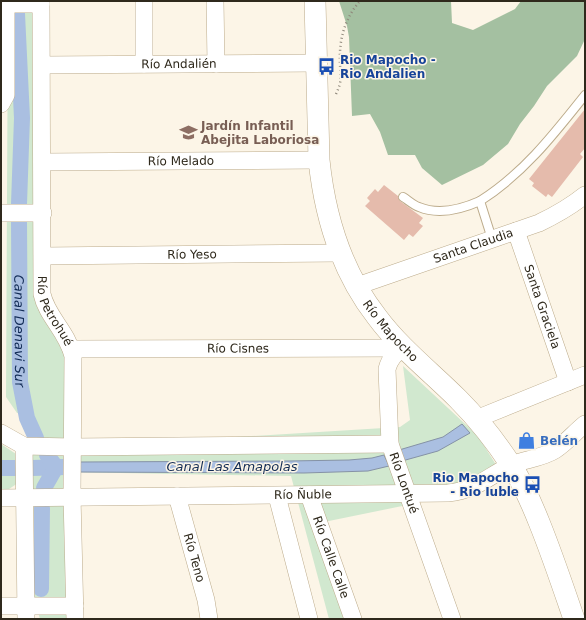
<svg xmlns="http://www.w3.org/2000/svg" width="586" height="620" font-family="'DejaVu Sans',sans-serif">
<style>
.green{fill:#d1e8cf}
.forest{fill:#a4c0a1}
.water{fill:#aabfe1;stroke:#8592a6}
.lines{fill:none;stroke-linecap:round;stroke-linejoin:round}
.canal{stroke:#aabfe1;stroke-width:16}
.building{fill:#e5bbac}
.service-casing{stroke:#bcab8b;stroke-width:10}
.minor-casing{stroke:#bcab8b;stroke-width:18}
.tertiary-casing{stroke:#bcab8b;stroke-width:22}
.path{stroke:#8f887b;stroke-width:2.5;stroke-dasharray:1 3;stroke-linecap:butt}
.service{stroke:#fff;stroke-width:8}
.minor{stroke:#fff;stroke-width:17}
.tertiary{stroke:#fff;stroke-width:21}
.labels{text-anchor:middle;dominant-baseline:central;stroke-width:3;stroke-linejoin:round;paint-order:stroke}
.transit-label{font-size:12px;font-weight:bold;fill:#164399;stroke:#fcf5e7;text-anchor:start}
.street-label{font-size:12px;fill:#2f291c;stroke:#fcf5e7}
.education-label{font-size:12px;font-weight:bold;fill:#785e54;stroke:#fcf5e7;text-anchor:start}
.shop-label{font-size:12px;font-weight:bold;fill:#366cbe;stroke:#fcf5e7;text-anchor:start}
.water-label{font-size:13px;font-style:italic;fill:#112b55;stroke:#fcf5e7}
</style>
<rect width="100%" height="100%" fill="#fcf5e7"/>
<!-- green -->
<g class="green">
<path d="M8,1H36L38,302L65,356L72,447L400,427L410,420L403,366L478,436L498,468L412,504L324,522L361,619H329L291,476L65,472V579L72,619H40L33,595L31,414L17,413L6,397Z"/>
<path d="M1,444L16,454L18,483L9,489H1Z"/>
</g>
<!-- forest -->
<path class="forest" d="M339,1H451L452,23L473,30L515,9L521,1H585V39L577,56L547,86L534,106L520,124L508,144L483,165L442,185L422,168L415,155H388L380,132L370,114L352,116L349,37L347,26Z"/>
<!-- water -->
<g class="water">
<path d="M462,424L470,433L438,451L402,461L399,450L443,437Z"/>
<path d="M384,455L389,466L368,471L304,473L78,472L79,462L288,461L349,460L372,458Z"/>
</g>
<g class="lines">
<!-- canal -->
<g class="canal">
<path d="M17,14L22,118L19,204"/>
<path id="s1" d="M19,221L20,382L27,418L36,438"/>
<path d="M1,468H17"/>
<path d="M32,468L65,467"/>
<path d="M44,488L56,467L47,455"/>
<path d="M41,589L42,508"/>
</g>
</g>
<!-- building -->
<g class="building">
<path d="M585,109V148L580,154L583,157L552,197L548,194L546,197L532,186L534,183L529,179Z"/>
<path d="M384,185L398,196L400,201L423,218L419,223L423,226L413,237L409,234L404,240L365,206L370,201L367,198L375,189L378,192Z"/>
</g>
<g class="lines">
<defs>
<g id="service">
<path d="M403,197C408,200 413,205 419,207C438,215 462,209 480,201"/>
<path d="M492,239L480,201C523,174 554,134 585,95"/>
</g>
<g id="minor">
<path id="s2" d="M41,1L42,294C47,317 67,331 73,356L72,496L75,619"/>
<path d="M144,1V64"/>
<path d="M215,1L216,64"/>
<path d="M1,4H41"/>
<path id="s3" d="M42,65L316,63"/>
<path d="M1,104L6,95V1"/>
<path id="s4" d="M42,162L319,160"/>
<path d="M1,213H43"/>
<path id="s5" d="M516,231L568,382"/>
<path id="s6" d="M43,256L340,253"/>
<path id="s7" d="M357,286L539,223C556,215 570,207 585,195"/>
<path id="s8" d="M405,348C395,353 390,358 387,369L390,444L452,619"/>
<path id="s9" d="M71,349L405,348"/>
<path d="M476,419L585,375"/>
<path d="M1,433L24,446L72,447L390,444"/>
<path d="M24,446L26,619"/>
<path id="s10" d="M309,495L353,619"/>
<path id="s11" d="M177,496L206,600L209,619"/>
<path d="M277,496L309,619"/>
<path id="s12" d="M1,498L448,493C476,490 486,478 509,466C523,459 541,459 555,450C566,443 575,432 585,424"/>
<path d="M1,606H75"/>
</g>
<g id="tertiary">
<path id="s13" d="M315,1L319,160C325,218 341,271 377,317C400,348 431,372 458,399C478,419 496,442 511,465C523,483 531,502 539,522C552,554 563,587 574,619"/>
</g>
</defs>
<!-- service casing -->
<use href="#service" class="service-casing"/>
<!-- minor casing -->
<use href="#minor" class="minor-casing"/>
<!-- tertiary casing -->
<use href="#tertiary" class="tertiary-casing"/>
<!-- path -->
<path class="path" d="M336,94C343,79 340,77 340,61C339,39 345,18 360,1"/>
<!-- service -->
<use href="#service" class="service"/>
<!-- minor -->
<use href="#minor" class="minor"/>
<!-- tertiary -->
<use href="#tertiary" class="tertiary"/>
</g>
<!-- icons -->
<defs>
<symbol id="bus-bare" viewBox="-9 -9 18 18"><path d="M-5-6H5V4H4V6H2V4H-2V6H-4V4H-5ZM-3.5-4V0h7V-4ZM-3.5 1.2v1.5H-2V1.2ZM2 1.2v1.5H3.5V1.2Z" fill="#1a4fb4" stroke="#fcf5e7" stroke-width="2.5" paint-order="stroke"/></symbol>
<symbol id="school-bare" viewBox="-9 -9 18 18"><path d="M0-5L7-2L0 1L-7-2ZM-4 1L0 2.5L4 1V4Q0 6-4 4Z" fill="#8d6e63" stroke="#fcf5e7" stroke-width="2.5" paint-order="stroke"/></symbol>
<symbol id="shop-bare" viewBox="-9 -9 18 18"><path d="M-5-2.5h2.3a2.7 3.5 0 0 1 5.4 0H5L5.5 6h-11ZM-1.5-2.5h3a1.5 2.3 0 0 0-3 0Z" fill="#3f7fe0" stroke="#fcf5e7" stroke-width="2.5" paint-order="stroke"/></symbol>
</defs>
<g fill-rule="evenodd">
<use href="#bus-bare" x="314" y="54" width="25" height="25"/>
<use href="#school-bare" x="176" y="120" width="25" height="25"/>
<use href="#shop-bare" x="514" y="428" width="25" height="25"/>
<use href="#bus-bare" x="520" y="472" width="25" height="25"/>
</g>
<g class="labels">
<!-- transit labels -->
<g class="transit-label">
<text x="340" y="60">Rio Mapocho -<tspan x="340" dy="14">Rio Andalien</tspan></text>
<text x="519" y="478" text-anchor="end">Rio Mapocho<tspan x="519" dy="14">- Rio Iuble</tspan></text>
</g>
<!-- street labels -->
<g class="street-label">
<text stroke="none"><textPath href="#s3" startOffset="137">Río Andalién</textPath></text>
<text stroke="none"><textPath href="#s4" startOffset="139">Río Melado</textPath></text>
<text stroke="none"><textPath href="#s7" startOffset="123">Santa Claudia</textPath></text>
<text stroke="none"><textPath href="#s6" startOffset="149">Río Yeso</textPath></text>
<text stroke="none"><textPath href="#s5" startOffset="80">Santa Graciela</textPath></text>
<text stroke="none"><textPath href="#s2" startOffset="313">Río Petrohué</textPath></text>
<text stroke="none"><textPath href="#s13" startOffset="348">Río Mapocho</textPath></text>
<text stroke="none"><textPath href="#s9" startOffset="167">Río Cisnes</textPath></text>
<text stroke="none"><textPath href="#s8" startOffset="145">Río Lontué</textPath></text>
<text stroke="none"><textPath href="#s12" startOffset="302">Río Ñuble</textPath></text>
<text stroke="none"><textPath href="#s11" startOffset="64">Río Teno</textPath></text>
<text stroke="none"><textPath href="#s10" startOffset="66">Río Calle Calle</textPath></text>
</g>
<!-- education labels -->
<g class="education-label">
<text x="201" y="126">Jardín Infantil<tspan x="201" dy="14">Abejita Laboriosa</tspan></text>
</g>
<!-- shop labels -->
<g class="shop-label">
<text x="540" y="441">Belén</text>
</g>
<!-- water labels -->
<g class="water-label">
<text stroke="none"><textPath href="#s1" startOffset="110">Canal Denavi Sur</textPath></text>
<text x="232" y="466">Canal Las Amapolas</text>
</g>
</g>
<!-- border -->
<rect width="586" height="620" fill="none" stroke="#2f291c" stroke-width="4"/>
</svg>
